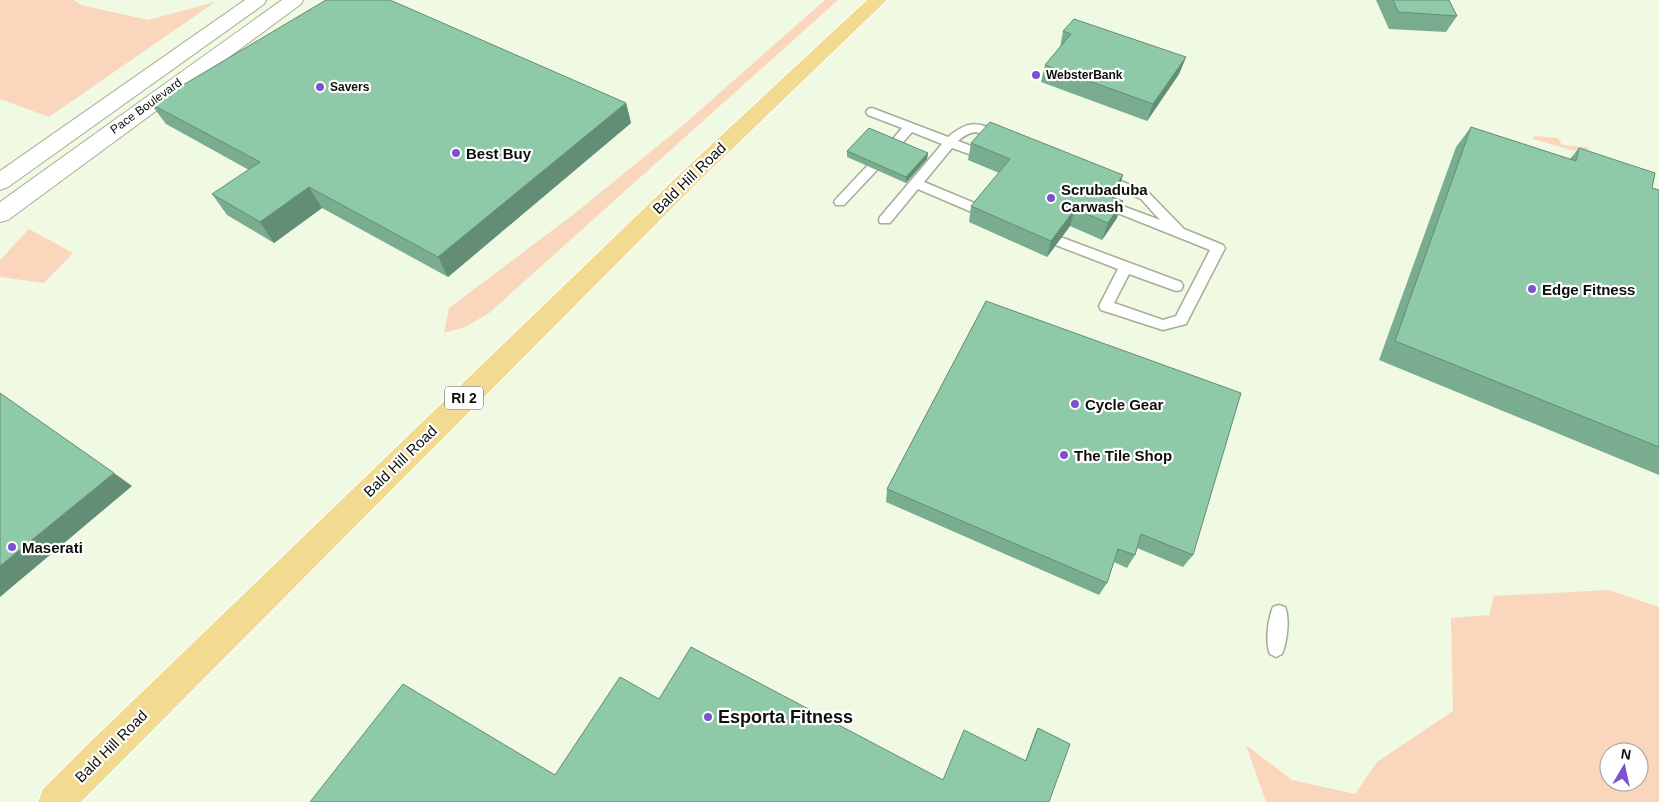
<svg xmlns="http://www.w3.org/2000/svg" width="1659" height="802" font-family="Arial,sans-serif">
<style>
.green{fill:#fad6bd;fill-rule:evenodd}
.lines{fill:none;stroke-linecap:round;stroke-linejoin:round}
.lane-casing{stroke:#a4ad97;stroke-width:3}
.street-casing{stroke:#a4ad97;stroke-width:2}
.primary-casing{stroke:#fff;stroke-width:2}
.lane{fill:#fff;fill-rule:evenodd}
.street{fill:#fff;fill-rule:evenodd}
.primary{fill:#f2db91;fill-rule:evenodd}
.wall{fill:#7aad90}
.shaded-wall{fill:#638d76}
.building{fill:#8ec9a8;stroke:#638d76}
.poi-dot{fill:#7d52cc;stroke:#fff;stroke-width:2}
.labels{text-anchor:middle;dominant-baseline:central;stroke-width:4.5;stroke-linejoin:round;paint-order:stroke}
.far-poi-label{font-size:12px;font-weight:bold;fill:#0d1009;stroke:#fff;text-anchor:start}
.far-street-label{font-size:12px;fill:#0d1009;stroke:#fff}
.shield{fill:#fff;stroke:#565853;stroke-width:1}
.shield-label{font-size:14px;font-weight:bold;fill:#0d1009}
.poi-label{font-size:15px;font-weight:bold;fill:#0d1009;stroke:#fff;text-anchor:start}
.street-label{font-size:15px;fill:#0d1009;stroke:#fff}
.near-poi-label{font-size:18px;font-weight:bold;fill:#0d1009;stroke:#fff;text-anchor:start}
</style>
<rect width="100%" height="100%" fill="#f0fae2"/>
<!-- green -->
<g class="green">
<path d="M0,0H74L81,5L148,20L215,2L49,117L0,99Z"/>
<path d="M825,0H838L489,313L465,327L444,333L449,308L574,214L681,127Z"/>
<path d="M1534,136L1558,138L1562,145L1587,147L1592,156L1533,139Z"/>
<path d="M29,229L73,253L44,283L0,277V260Z"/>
<path d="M1609,590L1659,607V802H1266L1246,745L1292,780L1355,794L1377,762L1453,711L1451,618L1489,615L1494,596ZM1609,752H1639V782H1609Z"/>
</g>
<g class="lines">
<defs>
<g id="lane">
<path d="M872,108L948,137C972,117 979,124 1005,134L1007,137L1001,141C980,135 977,125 958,141L979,149L981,152L979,155L975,156L952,148L924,182L984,207L985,210L984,213H974L918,189L890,223H880L879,220L880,217L942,144L912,132L898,148H890L888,145L902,128L868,115L866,112L868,109Z"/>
<path d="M872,164L876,165L878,168L876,171L844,205H836L834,202L836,199L868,165Z"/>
<path d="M1102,173L1149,193L1184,229L1223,245L1225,248L1186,324L1163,330L1101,310L1099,306L1118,269L1053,244L1051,241L1053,238H1063L1181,282L1183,286L1181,290L1176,291L1129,274L1114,303L1163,320L1176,316L1210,250L1105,208L1103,205L1105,202L1109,201L1160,220L1141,199L1098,180L1096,177Z"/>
<path d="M1279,605L1285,607C1290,619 1287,642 1282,654L1276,657L1270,654C1265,642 1268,619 1273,607Z"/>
</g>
<g id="street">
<path d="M245,0H266L264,4L8,187L0,190V171Z"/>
<path d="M282,0H303L301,4L8,220L0,222V202Z"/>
</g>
<path id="primary" d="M867,0H887L699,181L81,802H38L43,789L86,746L683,171Z"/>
</defs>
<!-- lane casing -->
<use href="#lane" class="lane-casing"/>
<!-- street casing -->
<use href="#street" class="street-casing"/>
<!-- primary casing -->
<use href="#primary" class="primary-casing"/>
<!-- lane -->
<use href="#lane" class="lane"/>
<!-- street -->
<use href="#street" class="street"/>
<!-- primary -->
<use href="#primary" class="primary"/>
</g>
<!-- wall -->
<g class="wall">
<path d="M1376,0H1449L1457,16L1446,32L1389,29Z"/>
<path d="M1063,31L1186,57L1179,74L1147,121L1041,82L1045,65L1060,48Z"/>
<path d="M626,103L631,123L448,277L322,208L274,243L227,215L212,194L249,170L166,124L151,104Z"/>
<path d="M1471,127L1570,159L1579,148L1652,188L1659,190V475L1379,360L1456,147Z"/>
<path d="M971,143L1118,192L1114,198L1117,218L1102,240L1070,226L1047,257L969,222L971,206L999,173L968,160Z"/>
<path d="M847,151L928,153L927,159L906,183L847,157Z"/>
<path d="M986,301L1193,555L1183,567L1137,548L1135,555L1127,568L1114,562L1107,583L1099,595L886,502L887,489Z"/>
<path d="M659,699L942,780L1025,761L1036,731L1038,728L1049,802L555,775Z"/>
</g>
<!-- shaded-wall -->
<g class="shaded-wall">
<path d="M1186,57L1179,74L1147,121L1153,104Z"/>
<path d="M626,103L631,123L448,277L438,257Z"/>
<path d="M928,153L927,159L906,183V177Z"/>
<path d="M1123,175L1118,192L1103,212L1109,196Z"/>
<path d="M309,187L322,208L274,243L260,222Z"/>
<path d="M1123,201L1117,218L1102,240L1108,223Z"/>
<path d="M1075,209L1070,226L1047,257L1051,241Z"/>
<path d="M114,473L132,486L0,597V566Z"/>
</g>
<!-- building -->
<g class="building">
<path d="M326,0H390L626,103L438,257L309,187L260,222L212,194L260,162L151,104Z"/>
<path d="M1393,0H1449L1457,16L1398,12Z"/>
<path d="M1074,19L1186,57L1153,104L1045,65L1071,34L1063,31Z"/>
<path d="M990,122L1123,175L1109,196L1123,201L1108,223L1075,209L1051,241L971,206L1010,159L971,143Z"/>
<path d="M1471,127L1576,161L1579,148L1655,173L1652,188L1659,190V447L1395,341Z"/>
<path d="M869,128L928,153L906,177L847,151Z"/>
<path d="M986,301L1241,393L1193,555L1141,534L1135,555L1118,549L1107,583L887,489Z"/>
<path d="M0,393L114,473L0,566Z"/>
<path d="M691,647L943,780L964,730L1026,761L1038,728L1070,744L1049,802H310L403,684L555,775L620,677L659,699Z"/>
</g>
<!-- markers -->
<g class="poi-dot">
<circle cx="1036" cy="75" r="5"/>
<circle cx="320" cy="87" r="5"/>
<circle cx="456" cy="153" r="5"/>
<circle cx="1051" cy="198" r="5"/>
<circle cx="1532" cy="289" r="5"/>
<circle cx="1075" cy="404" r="5"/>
<circle cx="1064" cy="455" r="5"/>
<circle cx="12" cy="547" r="5"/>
<circle cx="708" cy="717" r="5"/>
</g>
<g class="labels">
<!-- far-poi labels -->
<g class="far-poi-label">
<text x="1046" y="75">WebsterBank</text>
<text x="330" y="87">Savers</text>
</g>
<!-- far-street labels -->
<g class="far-street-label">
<text transform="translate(146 106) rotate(-36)">Pace Boulevard</text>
</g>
<!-- shield labels -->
<rect class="shield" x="445" y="386.5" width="38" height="23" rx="4"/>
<g class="shield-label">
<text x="464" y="398">RI 2</text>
</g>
<!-- poi labels -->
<g class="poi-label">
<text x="466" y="153">Best Buy</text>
<text x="1061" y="189">Scrubaduba<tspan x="1061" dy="17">Carwash</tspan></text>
<text x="1542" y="289">Edge Fitness</text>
<text x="1085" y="404">Cycle Gear</text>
<text x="1074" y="455">The Tile Shop</text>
<text x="22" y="547">Maserati</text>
</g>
<!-- street labels -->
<g class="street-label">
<text transform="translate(689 178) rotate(-44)">Bald Hill Road</text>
<text transform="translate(400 461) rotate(-44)">Bald Hill Road</text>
<text transform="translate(111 746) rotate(-45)">Bald Hill Road</text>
</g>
<!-- near-poi labels -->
<g class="near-poi-label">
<text x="718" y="717">Esporta Fitness</text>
</g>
</g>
<!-- north arrow -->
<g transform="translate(1624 767) rotate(9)"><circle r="24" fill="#ffffff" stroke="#9e9f9d"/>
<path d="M0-4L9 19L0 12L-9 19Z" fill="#7d52cc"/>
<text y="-8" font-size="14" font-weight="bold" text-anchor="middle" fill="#0d1009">N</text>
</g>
</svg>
